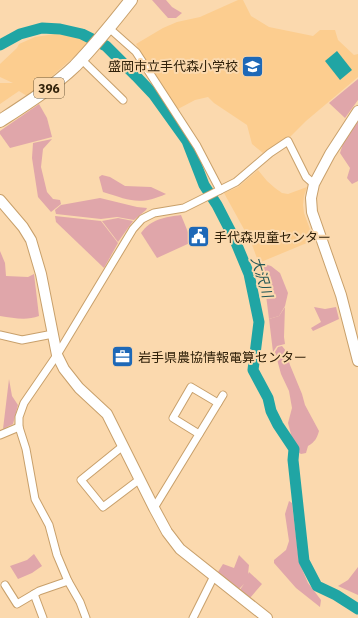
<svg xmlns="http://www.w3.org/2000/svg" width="358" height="618" font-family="'IBM Plex Sans','Noto Sans JP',sans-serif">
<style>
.built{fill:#fccd8f}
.green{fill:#e0a6aa}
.water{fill:#20a5a4}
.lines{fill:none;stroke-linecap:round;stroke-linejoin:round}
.river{stroke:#20a5a4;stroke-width:11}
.street-casing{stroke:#c8a06b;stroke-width:9}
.secondary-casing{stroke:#c8a06b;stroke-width:12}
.highway-casing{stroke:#c8a06b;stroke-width:14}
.street{stroke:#fff;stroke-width:7}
.secondary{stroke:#fff;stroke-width:10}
.highway{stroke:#fff;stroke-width:12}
.labels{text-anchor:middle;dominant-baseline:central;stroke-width:4;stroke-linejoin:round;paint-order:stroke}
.shield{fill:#fbd9ae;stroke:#6d583b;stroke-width:1}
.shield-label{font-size:12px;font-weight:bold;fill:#30210a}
.poi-label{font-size:13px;fill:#30210a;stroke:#fbd9ae;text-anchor:start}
.water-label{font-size:14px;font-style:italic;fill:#255857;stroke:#fbd9ae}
</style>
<rect width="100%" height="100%" fill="#fbd9ae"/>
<!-- built -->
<g class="built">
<path d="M238,0H243L251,16L269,27L313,36L320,30H335L338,40L354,55L358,54V77L306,121L290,137L263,153L252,144L247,125L214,103L208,97L195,100L178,109L155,77L136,44L163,28L177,22L200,17Z"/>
<path d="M55,34L76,36L88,43L75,56L36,90L27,96L19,91L0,104V83H13L0,77V64L17,48L19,44L35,37Z"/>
<path d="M258,170L267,181L275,188L282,193L288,194L307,187L304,196L303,205L304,213L314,240L261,262L258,261L251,242L224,193L238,187Z"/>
</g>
<!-- green -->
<g class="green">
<path d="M152,0H166L172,7L182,13L176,18H168Z"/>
<path d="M358,79V100L345,118L329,103Z"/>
<path d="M39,104L47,118L52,137L10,148L0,134V131Z"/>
<path d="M358,121V181L352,184L347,178L350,168L340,153L347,131L352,123Z"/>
<path d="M52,139L43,149L41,167L47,192L53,199L60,200L61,204L51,212L38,197L32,158L33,143Z"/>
<path d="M102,175L110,177L125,186L151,187L166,194C139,206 129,200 103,192L99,177Z"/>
<path d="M100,198L137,207L147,208L146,210L134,220L117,217L101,219L56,214L55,210L61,205Z"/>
<path d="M181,215L192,242L157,258L141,233C151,219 165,217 181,215Z"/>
<path d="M55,216L101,221L118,243L104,268L56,222Z"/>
<path d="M118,218L133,221L118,242L102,221Z"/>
<path d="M0,251L5,263L6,276L28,277L34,274L39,316C26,321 14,318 0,316Z"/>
<path d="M258,262L271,266L280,273L288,293L285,306L279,316L269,319L266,295Z"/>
<path d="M285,307L284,337L285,344L277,346L273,352L269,319L279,316Z"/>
<path d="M314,307L325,309L336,307L339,319L313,331L311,328L321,322Z"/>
<path d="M282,346L286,351L290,365L302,394L305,405L319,431C317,438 315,442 308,446L306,453L301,454L298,452L292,438L288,423L292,408L289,391L281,374L275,352L278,347Z"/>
<path d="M9,379L12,396L18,405L13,424L3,429Z"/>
<path d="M289,501L292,503L299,562L308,583L321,600L320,607L296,588L274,563V560L286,550L289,541L285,514Z"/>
<path d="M34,554L42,566L32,573L18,579L10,566L27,560Z"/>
<path d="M239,555L249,565L248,574L249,572L262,584L250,598L239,591L244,584L238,590L223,580L218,572L223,564L234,568Z"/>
<path d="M358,567V595L338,586L348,580Z"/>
</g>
<!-- water -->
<path class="water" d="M337,51L352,70L340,80L325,61Z"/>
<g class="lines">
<!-- river -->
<path class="river" d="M0,45L20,34L42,28L60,29L82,34L106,46L136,76L154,95L187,141L204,185L217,205L234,238L249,274L259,322L253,370L268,398L271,411L278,425L294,449L293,460L304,561L317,586L336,595L358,609"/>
<defs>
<g id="street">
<path d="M109,28L136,52L197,146L220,190"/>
<path d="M81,59L123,100"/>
<path d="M0,335L22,340L53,334"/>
<path d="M199,434L173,418L191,387L218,403"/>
<path d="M0,435L19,427"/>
<path d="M123,446L81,480L103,507L140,479"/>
<path d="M154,508L223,395"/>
<path d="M5,585L17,604L39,591L68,581"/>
<path d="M34,594L43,618"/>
<path d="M86,618L80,602L68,581L57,555L49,525L35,499L26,449L19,427V417L24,403L57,355L133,229L142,219L154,213L184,208L236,182L270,153L288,141L306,177L314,184"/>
<path d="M193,618L214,576"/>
</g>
<g id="secondary">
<path d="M358,111L330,154L314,184L311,198L312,212L341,295L358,361"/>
<path d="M0,200L23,227L31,240L41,274L57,355L64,369L79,388L107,414L154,508L167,532L180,549L267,618"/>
</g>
<path id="highway" d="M0,121C26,104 53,87 75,66C95,45 113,23 131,0"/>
</defs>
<!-- street casing -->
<use href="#street" class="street-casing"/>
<!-- secondary casing -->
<use href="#secondary" class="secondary-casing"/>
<!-- highway casing -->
<use href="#highway" class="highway-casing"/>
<!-- street -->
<use href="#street" class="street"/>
<!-- secondary -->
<use href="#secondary" class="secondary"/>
<!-- highway -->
<use href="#highway" class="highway"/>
</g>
<!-- icons -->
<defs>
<symbol id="school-square" viewBox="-11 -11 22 22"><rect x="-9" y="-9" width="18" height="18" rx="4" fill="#1d68b7" stroke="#fbd9ae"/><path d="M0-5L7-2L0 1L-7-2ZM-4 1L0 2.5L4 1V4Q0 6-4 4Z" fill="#fff"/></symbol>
<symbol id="civic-square" viewBox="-11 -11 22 22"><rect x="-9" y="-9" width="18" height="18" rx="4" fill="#1d68b7" stroke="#fbd9ae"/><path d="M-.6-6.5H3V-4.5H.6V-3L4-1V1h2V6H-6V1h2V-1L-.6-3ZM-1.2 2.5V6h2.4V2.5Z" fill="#fff"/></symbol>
<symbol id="office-square" viewBox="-11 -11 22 22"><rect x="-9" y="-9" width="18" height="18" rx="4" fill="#1d68b7" stroke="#fbd9ae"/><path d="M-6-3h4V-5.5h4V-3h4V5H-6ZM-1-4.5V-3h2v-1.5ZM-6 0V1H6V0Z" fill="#fff"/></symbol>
</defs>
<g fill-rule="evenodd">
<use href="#school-square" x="240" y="54" width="25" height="25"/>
<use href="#civic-square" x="186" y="224" width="25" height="25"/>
<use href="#office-square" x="110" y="344" width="25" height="25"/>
</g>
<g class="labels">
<!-- shield labels -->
<rect class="shield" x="34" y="78" width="30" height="20" rx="3"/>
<g class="shield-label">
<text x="49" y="88">396</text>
</g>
<!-- poi labels -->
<g class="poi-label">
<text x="238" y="66" text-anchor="end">盛岡市立手代森小学校</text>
<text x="214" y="237">手代森児童センター</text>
<text x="138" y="357">岩手県農協情報電算センター</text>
</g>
<!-- water labels -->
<g class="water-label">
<text transform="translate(262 277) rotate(73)">大沢川</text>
</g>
</g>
</svg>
